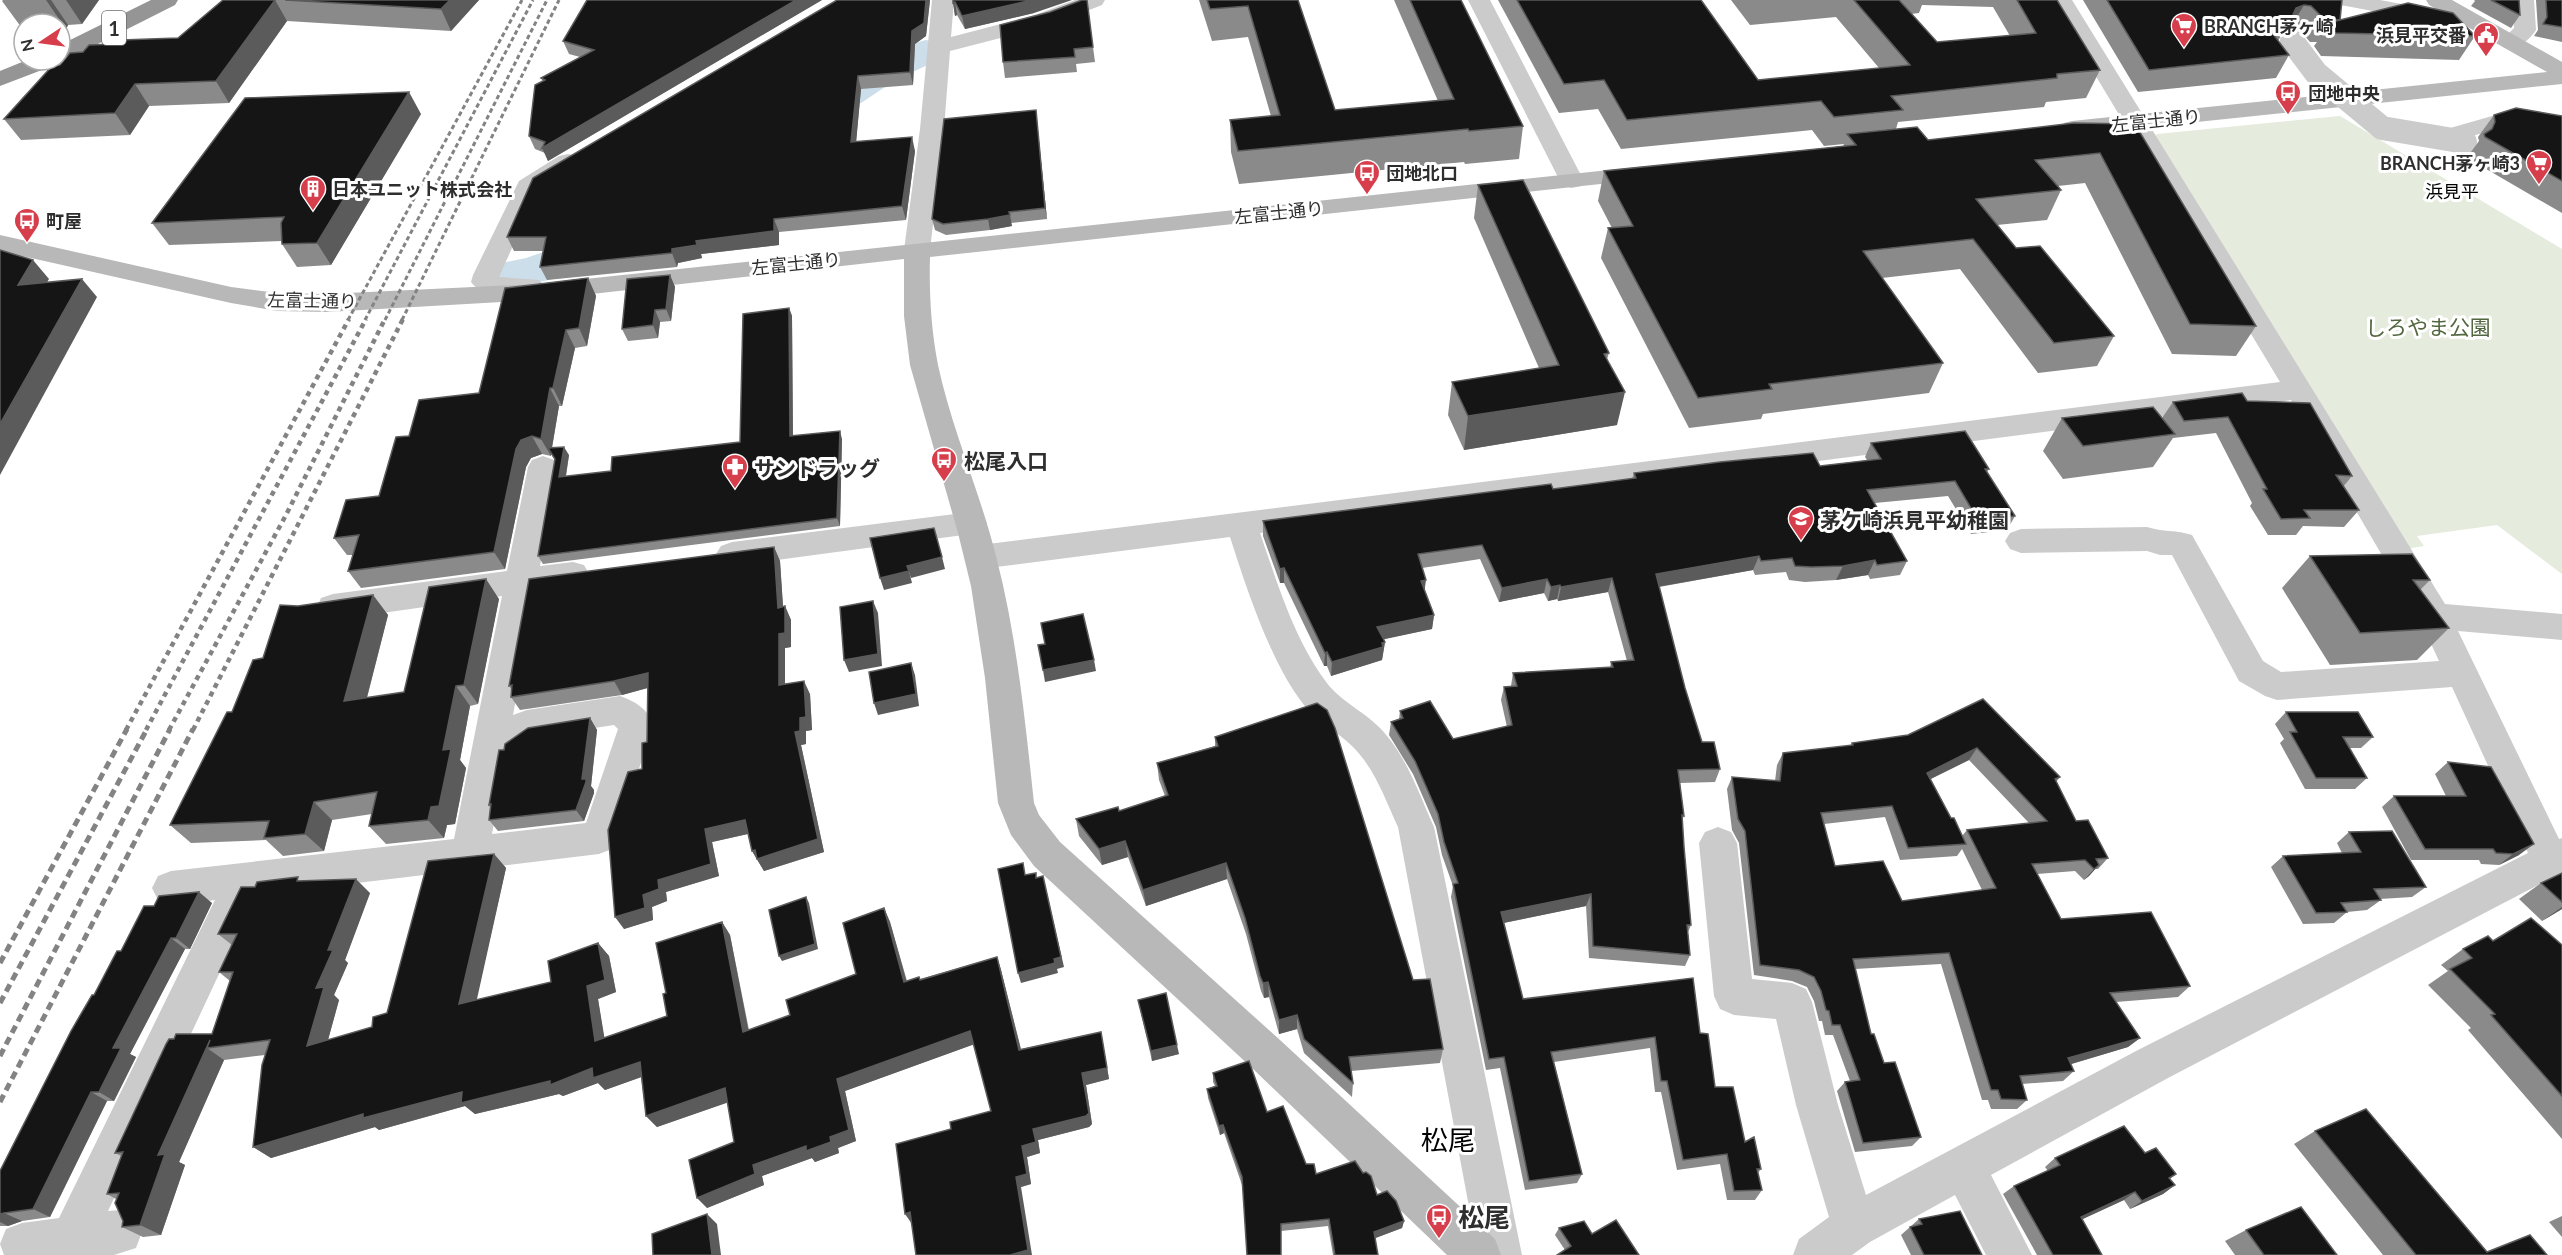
<svg xmlns="http://www.w3.org/2000/svg" width="2562" height="1255" font-family="Lato,'Noto Sans JP',sans-serif">
<style>
.green{fill:#e5ebdd}
.lines{fill:none;stroke-linecap:round;stroke-linejoin:round}
.river{fill:#cbdee9;fill-rule:evenodd}
.street{fill:#cbcbcb;fill-rule:evenodd}
.secondary{fill:#b8b8b8;fill-rule:evenodd}
.highway{fill:#959595;fill-rule:evenodd}
.rail-far2{stroke:#838383;stroke-width:3;stroke-dasharray:4.5 3;stroke-linecap:butt}
.rail-far1{stroke:#838383;stroke-width:4.5;stroke-dasharray:5 4.5;stroke-linecap:butt}
.rail{stroke:#838383;stroke-width:5;stroke-dasharray:8 5;stroke-linecap:butt}
.street-bridge{stroke:#cbcbcb;stroke-width:24}
.wall{fill:#8a8a8a;fill-rule:evenodd}
.shaded-wall{fill:#5b5b5b}
.building{fill:#151515;stroke:#5b5b5b;stroke-width:1.5;fill-rule:evenodd}
.labels{text-anchor:middle;dominant-baseline:central;stroke-width:6;stroke-linejoin:round;paint-order:stroke}
.far-poi-label{font-size:18px;font-weight:bold;fill:#2e2e2e;stroke:#fff;text-anchor:start}
.far-street-label{font-size:18px;fill:#2e2e2e;stroke:#fff}
.far-neighbourhood-label{font-size:18px;fill:#000;stroke:#fff}
.shield{fill:#fff;stroke:#6d6d6d;stroke-width:1.5}
.shield-label{font-size:20px;font-weight:bold;fill:#2e2e2e}
.park-label{font-size:21px;fill:#52673f;stroke:#fff}
.poi-label{font-size:21px;font-weight:bold;fill:#2e2e2e;stroke:#fff;text-anchor:start}
.near-poi-label{font-size:26px;font-weight:bold;fill:#2e2e2e;stroke:#fff;text-anchor:start}
.near-neighbourhood-label{font-size:27px;fill:#000;stroke:#fff}
</style>
<rect width="100%" height="100%" fill="#fff"/>
<!-- green -->
<path class="green" d="M2340,116L2562,249V574L2497,525L2417,536L2424,546L2405,549L2155,136L2157,134Z"/>
<g class="lines">
<!-- river -->
<g class="river">
<path d="M926,40L940,43L945,51L940,59L894,81L861,103L847,107L833,103L827,95C844,71 897,47 926,40Z"/>
<path d="M614,228L630,231L636,241L630,251L558,278L498,291L482,287L475,277L482,267L526,258Z"/>
</g>
<!-- street -->
<g class="street">
<path d="M932,0H954L951,37L1035,15L1075,0H1105L1102,5L1051,25L950,51L944,129L930,250L926,256L917,258L908,256L904,250L920,129Z"/>
<path d="M1468,0H1490L1584,181L1581,186L1572,188L1563,186L1560,181Z"/>
<path d="M2050,0H2072L2445,604L2562,614V640L2458,631L2559,839L2562,838V902L2549,897L2542,883L2168,1078L1991,1175L2032,1255H1986L1955,1195L1870,1242L1852,1255H1793L1799,1239L1829,1217L1796,1105L1776,1019L1734,1015L1720,1009L1714,996L1699,843L1705,832L1718,827L1731,832L1737,843L1752,979L1792,983L1806,989L1812,1002L1838,1105L1866,1195L2138,1050L2528,853L2452,687L2277,700L2265,696L2239,681L2172,555H2160L2147,551L2021,553L2010,549L2005,541L2010,533L2021,529L2147,527C2162,532 2177,530 2192,535L2263,661L2281,672L2439,661L2420,620L2291,400L1260,533C1277,582 1293,636 1324,679C1338,700 1362,710 1379,727C1406,754 1419,794 1434,827L1522,1255H1478L1398,827C1385,799 1375,769 1353,747C1338,732 1318,722 1304,705C1271,664 1246,587 1230,537L980,569L969,565L964,557L969,549L980,545L2280,382Z"/>
<path d="M2335,0H2380L2439,11L2442,16L2439,21L2431,22L2346,6L2338,5Z"/>
<path d="M2512,0H2534L2536,30C2528,42 2517,50 2503,47L2500,42L2514,28Z"/>
<path d="M2499,114L2562,124V138L2500,128L2441,145L2433,143L2429,138L2433,133Z"/>
<path d="M568,154L577,156L580,161L577,166L538,190L499,277L539,280L551,292L547,298C533,302 532,295 520,294C503,292 482,298 471,282L473,275L519,181L559,156Z"/>
<path d="M543,456L554,460L558,467L540,566L573,562L584,565L589,574L584,583L536,591L513,715L527,710L620,696C635,701 647,709 654,724L612,849L599,854L256,895L108,1211L120,1210L136,1216L142,1232L136,1248L114,1255H4L0,1244L6,1229L22,1223L59,1218L215,900L171,905L158,900L152,888L158,876L171,871L454,839L502,596L333,620L321,616L317,607L321,598L333,594L507,571L528,467L532,460ZM614,725L618,729L586,823L492,834L506,758L535,737Z"/>
<path d="M971,512L982,515L987,523L982,531L971,534L732,566L721,562L716,554L721,546L732,542Z"/>
</g>
<!-- secondary -->
<g class="secondary">
<path d="M2426,0H2452L2562,62V84L2072,135L2064,133L2060,128L2064,123L2072,121L2547,72L2429,5Z"/>
<path d="M1647,166L1656,168L1659,173L1656,178L930,257C929,293 931,329 938,365C952,430 980,492 996,556C1017,637 1025,720 1034,803L1039,815L1060,842L1280,1040L1495,1239L1501,1255H1447L1252,1068L1034,866L1011,835L998,803L985,678L971,586L958,533L910,365L904,316V259L538,300L327,312L277,311L231,303L0,251V235L231,287L277,293L327,294L538,284Z"/>
</g>
<!-- highway -->
<path class="highway" d="M151,0H178L175,5L68,59L58,60L55,65L0,86V71L27,60H60V45Z"/>
<!-- rail-far2 -->
<g class="rail-far2">
<path d="M348,320L522,0"/>
<path d="M365,320L533,0"/>
<path d="M385,320L547,0"/>
<path d="M402,320L559,0"/>
</g>
<!-- rail-far1 -->
<g class="rail-far1">
<path d="M126,730L349,319"/>
<path d="M146,730L366,319"/>
<path d="M169,730L286,515L385,319"/>
<path d="M193,730L403,319"/>
</g>
<!-- rail -->
<g class="rail">
<path d="M0,963L127,729"/>
<path d="M0,1003L147,729"/>
<path d="M0,1056L170,729"/>
<path d="M0,1102L193,729"/>
</g>
<!-- street-bridge -->
<path class="street-bridge" d="M2292,41L2316,73L2382,128L2465,142"/>
</g>
<!-- wall -->
<g class="wall">
<path d="M3,0H99L82,24L68,25L66,29H60V24H24V31L2,1Z"/>
<path d="M223,0H479L451,31L287,21L229,103L149,106L130,135L21,140L4,119L60,65L118,44L178,38Z"/>
<path d="M822,0L548,161L545,153L535,149L529,136L543,81L541,78L580,57L569,54L563,41Z"/>
<path d="M837,0H930L926,36L915,44L913,85L861,89L856,141L915,151L906,220L779,232V245L701,254L702,258L678,263L677,267L547,280L540,267L543,251H514L507,237Z"/>
<path d="M953,0L1034,13L965,29L957,15L955,16Z"/>
<path d="M1199,0H1298L1335,110L1438,101L1394,0H1461L1523,126L1519,159L1465,164L1464,162L1239,184L1231,152L1230,120L1271,116L1248,37L1212,41Z"/>
<path d="M1498,0H1701L1758,80L1879,68L1836,17L1750,25L1731,0H2057L2100,70L2086,98L2046,102L2044,107L1898,122L1896,129L1928,140L2074,123L2256,326L2236,356L2172,354L2085,183L2058,186L2061,190L2047,220L1997,225L2016,248L2114,336L2097,366L2038,373L1960,269L1882,278L1943,363L1929,393L1763,414L1761,419L1689,428L1601,258L1608,228H1612L1598,201L1604,171L1843,146L1844,144L1824,146L1812,130L1621,149L1598,109L1559,113ZM1922,5L1993,7L2010,36L1937,42L1911,14L1919,13Z"/>
<path d="M2083,0H2342L2339,20L2475,36L2459,60L2321,56L2314,46L2317,42H2310L2298,28L2291,27L2285,29L2278,41L2289,55L2276,78L2138,92Z"/>
<path d="M2474,0H2519L2520,15L2511,28L2471,6L2475,1Z"/>
<path d="M2536,0H2562V42L2534,36L2538,30Z"/>
<path d="M1000,25L1093,47L1095,62L1076,64L1077,72L1005,78L1003,62Z"/>
<path d="M421,114L331,265L297,267L282,244V241L169,245L152,223Z"/>
<path d="M2494,115L2562,116V213L2469,159L2468,156L2479,141L2478,137Z"/>
<path d="M1037,121L1047,219L1011,223L1012,226L990,230L946,235L935,230L932,219Z"/>
<path d="M1478,185L1609,353L1607,359L1617,425L1464,450L1448,415L1452,382L1539,368L1474,218Z"/>
<path d="M670,275L675,287L671,321L660,322L658,338L628,341L622,329Z"/>
<path d="M588,278L596,296L587,346L575,348L562,406H559L552,448L569,455L566,477L611,471L740,442L789,308L792,316L793,436L842,439L840,526L543,564L538,556L555,460L551,454V456L542,454L531,458L526,467L505,569L361,588L348,571L353,555H347L334,538L379,496L409,436L479,393Z"/>
<path d="M2247,401L2352,476L2343,487L2359,510L2344,527L2303,526L2296,535H2268L2250,506L2252,503L2216,433L2173,438L2153,467L2063,479L2043,451L2062,418H2162L2173,402Z"/>
<path d="M1871,443L1989,469L1987,472L2015,516L2007,530L1971,534L1948,496L1875,503L1907,561L1900,575L1870,579L1868,575L1836,580L1805,582L1789,580L1786,572L1755,575L1753,570L1659,587L1685,688L1702,742L1720,769L1715,782L1680,783L1684,816L1682,820L1684,847L1691,925L1688,932L1690,955L1685,966L1589,958L1586,906L1504,923L1523,999L1700,1033L1715,1087L1745,1142L1761,1169L1758,1173L1762,1190L1755,1200H1727L1720,1164L1677,1170L1661,1092H1655L1650,1048L1554,1062L1582,1174L1577,1183L1525,1190L1500,1068L1486,1070L1451,897L1453,886L1442,855L1436,827L1413,774L1389,735L1391,722L1399,719L1400,711L1453,739L1507,727L1501,700L1504,687L1511,686L1513,673L1610,668L1611,662L1627,661L1608,592L1558,601L1557,599L1548,601L1544,593L1499,602L1480,559L1422,568L1425,591L1434,615L1432,629L1383,639L1385,642L1382,660L1331,676L1327,666H1324L1284,583H1280L1263,536V521L1553,489L1632,479L1634,473L1820,466L1867,460L1865,457Z"/>
<path d="M774,547L780,561L783,607L785,606L791,620V647L785,648V684L810,694L812,730L806,731V744L801,745L824,852L764,871L752,851L748,834L712,842L719,876L666,892L667,901L652,907L653,920L624,929L642,769L647,742V688L622,695L520,710L511,697L512,690L509,686Z"/>
<path d="M2310,556L2430,580L2420,590L2449,628L2417,660L2330,665L2282,588Z"/>
<path d="M373,595L388,615L367,698L404,692L499,599L478,704L470,706L460,760L466,768L455,824L447,825L444,838L386,844L369,826L372,814L332,820L324,851L283,856L266,840L191,843L170,825L232,712L263,658L298,606Z"/>
<path d="M1983,699L2060,777L2056,782L2076,821L2108,858L2098,869H2095L2089,876L2084,880L2075,871L2037,874L2061,919L2190,986L2178,997L2116,1002L2140,1038L2128,1047L2071,1064L2074,1071L2063,1081L2022,1084L2027,1100L2017,1109H1991L1988,1100H1982L1941,964L1855,969L1871,1034L1884,1063L1921,1137L1912,1146L1855,1152L1837,1091L1845,1082L1850,1081L1833,1035H1825L1822,1021H1819L1814,1001L1807,987L1792,981L1754,975L1739,843L1732,830L1727,789L1732,777L1775,781L1777,765L1783,753L1850,746L1852,743L1908,735ZM1969,760L2029,823L1967,830L1962,836L1951,818L1931,779ZM1885,817L1900,860L1957,856L1962,849L1982,890L1902,901L1835,866L1824,824Z"/>
<path d="M2286,712L2373,737L2361,748H2349L2367,778L2355,789H2305L2280,743L2284,739L2275,724Z"/>
<path d="M590,718L597,730L591,786L594,790V793L584,821L498,831L489,820L490,807L489,805L504,750Z"/>
<path d="M1215,737L1413,980L1443,1049L1440,1063L1351,1071L1353,1083L1352,1097L1304,1053L1297,1029L1279,1034L1269,997L1264,998L1261,991L1246,934L1227,879L1146,906L1128,857L1102,865L1079,836L1076,819L1119,811L1165,796L1159,780L1157,763L1215,746Z"/>
<path d="M2448,762L2519,855L2499,865L2481,864L2479,860H2411L2382,807L2394,796H2446L2435,774Z"/>
<path d="M2349,832L2426,887L2412,897L2380,899L2381,900L2367,910L2347,912L2334,923L2303,924L2271,867L2283,856L2342,853L2337,843Z"/>
<path d="M494,854L506,868L476,1000L551,982L598,943L609,956L616,992L598,999L604,1038L667,1016L666,993L722,922L730,935L749,1030L790,1015L856,974L884,908L890,922L907,981L919,977L920,979L997,957L1001,970L1021,1049L1101,1032L1109,1079L1086,1085L1092,1124L1089,1127L1038,1140L1040,1153L1027,1157L1031,1184L1021,1187L951,1129L991,1111L974,1044L845,1091L856,1141L838,1148L839,1153L815,1162L812,1158L762,1176L764,1185L707,1208L734,1142L728,1102L657,1127L646,1116L641,1077L605,1090L598,1083L563,1096L559,1094L475,1114L465,1106L379,1130L375,1127L271,1158L253,1147L265,1055L224,1060L179,1162L185,1165L161,1235L143,1237L122,1227L123,1221L116,1199L107,1194L121,1156L115,1153L174,1039L212,1034L230,981L219,972L232,945L218,934L302,881L370,893L345,960L348,963L334,995L339,1000L328,1040L372,1027L387,1013Z"/>
<path d="M2562,873V909L2542,921L2519,899L2541,883Z"/>
<path d="M212,903L190,949H185L130,1054L136,1057L114,1101H107L50,1217L22,1221L8,1226H0V1171L94,995L121,951Z"/>
<path d="M2493,941L2562,945V1139L2468,1030L2471,1028L2428,985L2448,971L2441,965L2463,949Z"/>
<path d="M1138,1000L1179,1054L1152,1061Z"/>
<path d="M1213,1073L1267,1112L1306,1164L1316,1174L1377,1195L1404,1221L1402,1228L1375,1238L1378,1255H1333L1328,1226L1281,1231L1242,1185L1224,1133L1220,1135L1208,1098L1207,1089L1215,1086L1213,1082Z"/>
<path d="M2315,1131L2487,1252L2547,1255H2383L2294,1144Z"/>
<path d="M2145,1153L2176,1174L2170,1179L2175,1185L2163,1194L2130,1209L2124,1200L2082,1219L2102,1255H2037L2003,1194L2014,1186L2048,1171L2045,1167L2055,1158Z"/>
<path d="M2562,1216V1237L2549,1222Z"/>
<path d="M1919,1219L1982,1255H1911L1901,1235Z"/>
<path d="M1559,1228L1592,1234L1565,1250L1555,1235Z"/>
<path d="M2246,1230L2337,1255H2235L2225,1241Z"/>
</g>
<!-- shaded-wall -->
<g class="shaded-wall">
<path d="M46,0H51L68,25L66,29Z"/>
<path d="M66,0H99L82,24Z"/>
<path d="M275,0L287,21L229,103L216,81Z"/>
<path d="M450,0H479L451,31L441,9Z"/>
<path d="M796,0H822L548,161L542,148Z"/>
<path d="M926,0H930L926,36L915,44L913,85L910,72L912,31Z"/>
<path d="M1032,0H1072L1034,13L965,29L962,16Z"/>
<path d="M955,2L957,15L955,16L953,3Z"/>
<path d="M2304,5L2291,27L2285,29L2296,8Z"/>
<path d="M858,76L861,89L855,155L851,142Z"/>
<path d="M135,84L149,106L130,135L115,113Z"/>
<path d="M409,92L421,114L331,265L317,243Z"/>
<path d="M1036,110L1037,121L1047,219L1045,208Z"/>
<path d="M912,137L915,151L906,220L902,206Z"/>
<path d="M1010,215L1012,226L990,230L988,219Z"/>
<path d="M774,219L779,232V245L701,254L702,258L678,263L677,267L672,253V249L696,241Z"/>
<path d="M33,260L49,279L34,304L18,285Z"/>
<path d="M670,275L675,287L671,321L666,309Z"/>
<path d="M588,278L596,296L587,346L579,328Z"/>
<path d="M82,279L97,297L0,475V424Z"/>
<path d="M789,308L792,316L793,445L790,436Z"/>
<path d="M655,310L660,322L658,338L653,325Z"/>
<path d="M566,330L575,348L562,406L553,388Z"/>
<path d="M550,388L559,406L551,453L548,448L551,454V456L541,439Z"/>
<path d="M1625,392L1617,425L1464,450L1468,416Z"/>
<path d="M840,431L842,439L840,526L837,518Z"/>
<path d="M532,436L542,454L531,458L526,467L505,569L494,552L516,449L521,440Z"/>
<path d="M564,447L569,455L564,486L559,477Z"/>
<path d="M774,547L780,561L784,621L778,608Z"/>
<path d="M1759,556L1753,570L1651,588L1656,574Z"/>
<path d="M942,557L945,569L911,578L907,566Z"/>
<path d="M1875,560L1868,575L1836,580L1843,566Z"/>
<path d="M1284,568V583H1280V569Z"/>
<path d="M909,571L912,583L884,590L880,578Z"/>
<path d="M1612,578L1608,592L1558,601L1561,587Z"/>
<path d="M486,579L499,599L478,704L464,685Z"/>
<path d="M1547,579L1544,593L1499,602L1502,588Z"/>
<path d="M1426,580L1424,594L1421,581Z"/>
<path d="M1560,585L1557,599L1548,601L1551,587Z"/>
<path d="M373,595L388,615L361,720L344,701Z"/>
<path d="M873,601L878,613L882,666L849,672L844,660Z"/>
<path d="M785,606L791,620V647L785,648V699L779,685V634Z"/>
<path d="M1434,615L1432,629L1376,641L1377,627Z"/>
<path d="M1385,642L1382,660L1331,676L1332,662Z"/>
<path d="M1327,652V666H1324L1325,653Z"/>
<path d="M1094,660L1096,671L1045,682L1043,670Z"/>
<path d="M911,663L915,675L919,706L878,715L874,703Z"/>
<path d="M648,673L655,686L622,695L614,681Z"/>
<path d="M804,681L810,694L812,730L806,731V744L801,745L824,852L764,871L752,851L800,718Z"/>
<path d="M456,686L470,706L460,760L466,768L455,824L447,825L444,838L428,820Z"/>
<path d="M590,718L597,730L591,786L594,790V793L584,821L576,810L582,779Z"/>
<path d="M1977,748L1969,760L1920,784L1927,773Z"/>
<path d="M314,802L332,820L324,851L305,834Z"/>
<path d="M745,820L752,833L712,842L719,876L666,892L667,901L652,907L653,920L624,929L615,917L643,895L705,829Z"/>
<path d="M1125,841L1128,857L1102,865L1099,849Z"/>
<path d="M2534,844L2519,855L2499,865L2513,854Z"/>
<path d="M494,854L506,868L473,1017L459,1004Z"/>
<path d="M1226,863L1227,879L1146,906L1143,890Z"/>
<path d="M2099,865L2089,876L2084,880L2094,869Z"/>
<path d="M1043,876L1064,967L1057,969L1058,973L1021,983L1018,973Z"/>
<path d="M356,879L370,893L345,960L348,963L334,995L339,1000L323,1058L307,1046L316,988L328,950Z"/>
<path d="M199,892L212,903L190,949L176,938Z"/>
<path d="M1591,894L1586,906L1498,924L1501,912Z"/>
<path d="M806,897L809,903L818,949L782,961L779,956Z"/>
<path d="M2562,907V909L2542,921Z"/>
<path d="M884,908L890,922L910,994L904,982Z"/>
<path d="M722,922L730,935L751,1044L743,1032Z"/>
<path d="M171,938L185,949L130,1054L136,1057L114,1101L99,1092L113,1048Z"/>
<path d="M598,943L609,956L616,992L598,999L607,1053L595,1041L587,986Z"/>
<path d="M997,957L1001,970L1024,1062L1019,1050Z"/>
<path d="M1268,982L1269,997L1264,998L1263,983Z"/>
<path d="M1297,1015V1029L1279,1034V1020Z"/>
<path d="M970,1031L975,1044L845,1091L856,1141L838,1148L839,1153L815,1162L812,1158L762,1176L764,1185L707,1208L697,1198L753,1165L830,1137L837,1079Z"/>
<path d="M1101,1032L1109,1079L1086,1085L1092,1124L1089,1127L1038,1140L1040,1153L1027,1157L1031,1184L1021,1187L1032,1255H1010L1016,1177L1022,1146L1033,1129L1082,1073Z"/>
<path d="M2140,1038L2128,1047L2058,1068L2068,1058Z"/>
<path d="M210,1040L207,1048L224,1060L179,1162L185,1165L161,1235L140,1225L158,1155Z"/>
<path d="M1177,1045L1179,1054L1152,1061L1151,1051Z"/>
<path d="M640,1062L650,1074L605,1090L598,1083L563,1096L559,1094L475,1114L465,1106L379,1130L375,1127L271,1158L253,1147L363,1114L462,1092L592,1068Z"/>
<path d="M725,1088L735,1100L657,1127L646,1116Z"/>
<path d="M91,1092L107,1101L50,1217L33,1209Z"/>
<path d="M1223,1125L1224,1133L1220,1135L1219,1126Z"/>
<path d="M2175,1185L2163,1194L2130,1209L2142,1201Z"/>
<path d="M2135,1192L2124,1200L2070,1225L2081,1217Z"/>
<path d="M910,1212L912,1224L905,1214Z"/>
<path d="M4,1213L22,1221L8,1226L0,1222V1214Z"/>
<path d="M707,1214L717,1224L721,1255H712Z"/>
<path d="M1404,1221L1402,1228L1373,1239L1374,1232Z"/>
</g>
<!-- building -->
<g class="building">
<path d="M223,0H275L216,81L135,84L115,113L4,119L53,65H60L70,53L83,52L89,45L118,44L121,40L178,38Z"/>
<path d="M285,0H450L441,9Z"/>
<path d="M587,0H796L542,148L545,142L529,136L535,85L545,80L541,78L594,50L563,41Z"/>
<path d="M837,0H926L924,23L912,31L910,72L858,76L851,142L912,137L902,206L774,219V231L696,241L697,245L672,249V253L540,267L546,237H507L533,178Z"/>
<path d="M953,0H1032L962,16L955,2L953,3Z"/>
<path d="M1082,0H1087L1093,47L1074,49L1075,57L1003,62L1000,25L1050,12Z"/>
<path d="M1207,0H1298L1335,110L1454,99L1410,0H1461L1523,126L1469,131L1468,129L1238,151L1230,120L1280,115L1248,6L1210,9Z"/>
<path d="M1517,0H1701L1758,80L1910,65L1854,0H1899L1937,42L2036,33L2017,0H2057L2100,70L2057,74V78L1891,96L1903,110L1834,117L1821,101L1627,120L1604,80L1564,84Z"/>
<path d="M2107,0H2342L2340,20L2324,19L2311,6L2304,5L2296,8L2291,19L2261,18L2289,55L2149,70Z"/>
<path d="M2491,0H2519L2520,15Z"/>
<path d="M2546,0H2562V27L2543,24L2547,17Z"/>
<path d="M2408,3L2453,13L2475,36L2335,33L2328,23Z"/>
<path d="M409,92L317,243L282,244L281,223L284,217L152,223L245,98Z"/>
<path d="M2516,108L2562,116V181L2485,137L2484,134L2492,129L2495,122L2494,115Z"/>
<path d="M1036,110L1045,208L1009,212L1010,215L988,219L943,224L932,219L944,119Z"/>
<path d="M2074,123L2135,124L2256,326L2190,324L2100,153L2035,160L2061,190L1976,199L2016,248L2040,246L2114,336L2054,343L1973,239L1863,251L1943,363L1769,384L1772,389L1698,398L1608,228L1633,226L1604,171L1856,145L1847,134L1917,127L1928,140Z"/>
<path d="M1523,180L1609,353L1604,354L1625,392L1468,416L1452,382L1559,365L1478,185Z"/>
<path d="M0,250L33,260L18,285L82,279L0,424Z"/>
<path d="M670,275L666,309L655,310L653,325L622,329L627,279Z"/>
<path d="M588,278L579,328L566,330L553,388H550L541,439L532,436L521,440L516,449L494,552L348,571L359,535L334,538L346,500L379,496L396,437L409,436L419,400L479,393L505,288Z"/>
<path d="M789,308L790,436L840,431L837,518L538,556L555,459L548,448L564,447L559,477L611,471L612,457L740,442L743,314Z"/>
<path d="M2242,393L2247,401L2310,403L2352,476L2336,475L2359,510H2304L2310,518L2281,519L2263,489H2267L2228,417L2184,421L2173,402Z"/>
<path d="M2153,407L2175,434L2083,446L2062,418Z"/>
<path d="M1965,431L1989,469H1985L2015,516L1978,520L1955,481L1867,490L1907,561L1877,565L1875,560L1843,566L1811,567L1795,566L1792,558L1761,561L1759,556L1656,574L1685,688L1702,742H1714L1720,769L1678,770L1684,816L1682,815L1684,847L1691,925H1687L1690,955L1593,946L1591,894L1501,912L1523,999L1693,978L1700,1033L1708,1034L1715,1087H1733L1745,1142L1754,1137L1761,1169H1757L1762,1190L1734,1191L1727,1154L1683,1160L1667,1081H1661L1655,1037L1551,1052L1582,1174L1529,1181L1504,1057L1489,1059L1453,884L1458,883L1444,842L1438,814L1415,761L1391,722L1403,718L1400,711L1430,701L1453,739L1512,725L1504,687L1517,686L1513,673L1613,667L1611,662L1634,660L1612,578L1561,587L1560,585L1551,587L1547,579L1502,588L1482,545L1418,554L1426,580L1421,581L1434,615L1377,627L1385,642L1382,643L1383,647L1332,662L1327,652L1325,653L1284,568L1280,569L1263,521L1551,484L1553,489L1636,478L1634,473L1720,462L1813,453L1820,466L1881,459L1871,443Z"/>
<path d="M934,528L942,557L907,566L909,571L880,578L870,538Z"/>
<path d="M774,547L778,608L785,606V633L779,634V685L804,681L806,717L800,718V731L795,732L818,839L757,859L755,850L752,851L745,820L705,829L711,864L658,880L659,889L643,895L645,908L615,917L608,830L628,772L642,769V743L647,742L648,673L614,681L511,697L512,685L509,686L529,579Z"/>
<path d="M2412,554L2430,580H2413L2449,628L2360,633L2310,556Z"/>
<path d="M486,579L464,685L456,686L443,750L451,749L439,806L431,807L428,820L369,826L377,792L314,802L305,834L264,838L269,821L170,825L227,712H232L253,660L263,658L280,605L298,606L373,595L344,701L404,692L429,587Z"/>
<path d="M873,601L878,654L844,660L840,607Z"/>
<path d="M1083,614L1094,660L1043,670L1038,645L1045,644L1041,623Z"/>
<path d="M911,663L916,694L874,703L869,672Z"/>
<path d="M1983,699L2060,777L2055,779L2076,821L2088,820L2108,858L2096,859L2099,865L2094,869L2085,860L2032,864L2061,919L2151,912L2190,986L2110,993L2140,1038L2068,1058L2074,1071L2020,1076L2027,1100L2001,1099L1998,1090H1991L1949,953L1853,959L1871,1034H1874L1884,1063L1895,1062L1921,1137L1863,1143L1845,1082L1860,1080L1840,1025H1832L1829,1011L1826,1010L1821,991L1814,977L1799,970L1760,965L1745,831L1738,819L1732,777L1780,781L1783,753L1853,745L1852,743L1908,735ZM1977,748L2047,821L1967,830L1996,888L1902,901L1883,861L1835,866L1821,813L1892,806L1908,848L1966,844L1954,818H1951L1927,773Z"/>
<path d="M1317,703L1327,710L1335,728L1413,980L1430,979L1443,1049L1349,1057L1353,1083L1304,1039L1297,1015L1279,1020L1268,982L1263,983L1260,976L1245,918L1226,863L1143,890L1125,841L1099,849L1076,819L1118,807L1119,811L1168,795L1157,763L1218,746L1215,737Z"/>
<path d="M2286,712H2358L2373,737H2343L2367,778H2316L2290,732H2297Z"/>
<path d="M590,718L582,779H586V782L576,810L489,820L491,804L489,805L499,750H504L505,744L528,728Z"/>
<path d="M2448,762L2491,767L2534,844L2513,854L2496,853L2493,849H2425L2394,796H2466Z"/>
<path d="M2392,831L2426,887L2374,889L2381,900L2341,903L2347,912L2316,913L2283,856L2361,852L2349,832Z"/>
<path d="M494,854L459,1004L551,982L548,961L598,943L605,980L587,986L595,1041L667,1016L663,994L666,993L656,943L722,922L743,1032L790,1015L786,1000L856,974L843,923L884,908L904,982L919,977L920,980L997,957L1019,1050L1101,1032L1107,1068L1082,1073L1089,1113L1086,1116L1033,1129L1036,1142L1022,1146L1027,1174L1016,1177L1028,1250L1010,1255H916L910,1212L905,1214L896,1144L951,1129L950,1122L991,1111L970,1031L837,1079L849,1130L830,1137L831,1142L806,1151V1146L753,1165L755,1174L697,1198L689,1160L734,1142L725,1088L646,1116L640,1062L593,1078L592,1068L550,1085V1081L461,1103L462,1092L363,1118V1114L253,1147L262,1065L270,1040L207,1048L210,1040L158,1155L165,1154L140,1225L122,1227L123,1221L115,1203L119,1193L107,1194L123,1152L115,1153L166,1044L169,1039H174L176,1034H212L233,972H219L237,934H218L241,887H255L257,882L298,877L297,881L356,879L328,950H333L316,988L324,987L307,1046L372,1027L373,1017L387,1013L428,861Z"/>
<path d="M1023,863L1025,875L1036,873V878L1043,876L1061,957L1054,959L1055,963L1018,973L998,869Z"/>
<path d="M2562,873V902L2541,883Z"/>
<path d="M199,892L176,938H171L113,1048H121L99,1092H91L33,1209L4,1213L0,1214V1171L71,1031L92,995H94L117,951H121L144,906H154L159,896Z"/>
<path d="M806,897L815,944L779,956L769,910Z"/>
<path d="M2531,918L2562,945V1096L2491,1015L2495,1014L2450,969L2472,958L2463,949L2488,936L2493,941Z"/>
<path d="M1166,993L1177,1045L1151,1051L1138,1000Z"/>
<path d="M1249,1061L1267,1112L1283,1106L1306,1164H1314L1316,1174L1355,1161L1363,1173L1366,1172L1371,1176L1377,1195L1387,1191L1396,1201L1404,1221L1374,1232L1378,1255H1335L1329,1219L1281,1224V1255H1247L1242,1177L1223,1125L1219,1126L1207,1089L1217,1086L1213,1073Z"/>
<path d="M2366,1109L2487,1252L2530,1235L2547,1255H2416L2315,1131Z"/>
<path d="M2124,1126L2145,1153L2156,1148L2176,1174L2169,1178L2175,1185L2142,1201L2135,1192L2081,1217L2102,1255H2053L2014,1186L2060,1165L2055,1158Z"/>
<path d="M2301,1207L2337,1255H2264L2246,1230Z"/>
<path d="M1960,1211L1982,1255H1924L1910,1227L1922,1224L1919,1219Z"/>
<path d="M707,1214L712,1255H653L652,1234Z"/>
<path d="M1616,1220L1639,1255H1557L1571,1246L1559,1228L1584,1221L1592,1234Z"/>
</g>
<!-- icons -->
<defs>
<symbol id="supermarket-pin" viewBox="-11 -11 22 30"><path d="M0 17L-7.5 6A9.5 9.5 0 1 1 7.5 6Z" fill="#d73e4c" stroke="#fff"/><path d="M-6-5.5h2.5l.6 2H6L4.5 2H-2.5L-4.4-4H-6ZM-1.5 3.2a1.3 1.3 0 1 0 .1 0ZM3 3.2a1.3 1.3 0 1 0 .1 0Z" fill="#fff"/></symbol>
<symbol id="civic-pin" viewBox="-11 -11 22 30"><path d="M0 17L-7.5 6A9.5 9.5 0 1 1 7.5 6Z" fill="#d73e4c" stroke="#fff"/><path d="M-.6-6.5H3V-4.5H.6V-3L4-1V1h2V6H-6V1h2V-1L-.6-3ZM-1.2 2.5V6h2.4V2.5Z" fill="#fff"/></symbol>
<symbol id="bus-pin" viewBox="-11 -11 22 30"><path d="M0 17L-7.5 6A9.5 9.5 0 1 1 7.5 6Z" fill="#d73e4c" stroke="#fff"/><path d="M-5-6H5V4H4V6H2V4H-2V6H-4V4H-5ZM-3.5-4V0h7V-4ZM-3.5 1.2v1.5H-2V1.2ZM2 1.2v1.5H3.5V1.2Z" fill="#fff"/></symbol>
<symbol id="building-pin" viewBox="-11 -11 22 30"><path d="M0 17L-7.5 6A9.5 9.5 0 1 1 7.5 6Z" fill="#d73e4c" stroke="#fff"/><path d="M-4-6H4V6H1V3H-1V6H-4ZM-2.5-4.3h1.7v1.8h-1.7ZM.8-4.3h1.7v1.8H.8ZM-2.5-1h1.7V.8h-1.7ZM.8-1h1.7V.8H.8Z" fill="#fff"/></symbol>
<symbol id="pharmacy-pin" viewBox="-11 -11 22 30"><path d="M0 17L-7.5 6A9.5 9.5 0 1 1 7.5 6Z" fill="#d73e4c" stroke="#fff"/><path d="M-2-6h4v4h4v4h-4v4h-4v-4h-4v-4h4Z" fill="#fff"/></symbol>
<symbol id="school-pin" viewBox="-11 -11 22 30"><path d="M0 17L-7.5 6A9.5 9.5 0 1 1 7.5 6Z" fill="#d73e4c" stroke="#fff"/><path d="M0-5L7-2L0 1L-7-2ZM-4 1L0 2.5L4 1V4Q0 6-4 4Z" fill="#fff"/></symbol>
</defs>
<g fill-rule="evenodd">
<use href="#supermarket-pin" x="2169" y="11" width="30" height="40"/>
<use href="#civic-pin" x="2471" y="20" width="30" height="40"/>
<use href="#bus-pin" x="2273" y="78" width="30" height="40"/>
<use href="#supermarket-pin" x="2524" y="148" width="30" height="40"/>
<use href="#bus-pin" x="1352" y="158" width="30" height="40"/>
<use href="#building-pin" x="298" y="174" width="30" height="40"/>
<use href="#bus-pin" x="12" y="206" width="30" height="40"/>
<use href="#bus-pin" x="929" y="445" width="30" height="40"/>
<use href="#pharmacy-pin" x="720" y="452" width="30" height="40"/>
<use href="#school-pin" x="1786" y="504" width="30" height="40"/>
<use href="#bus-pin" x="1424" y="1202" width="30" height="40"/>
</g>
<g class="labels">
<!-- far-poi labels -->
<g class="far-poi-label">
<text x="2204" y="26">BRANCH茅ヶ崎</text>
<text x="2466" y="35" text-anchor="end">浜見平交番</text>
<text x="2308" y="93">団地中央</text>
<text x="2520" y="163" text-anchor="end">BRANCH茅ヶ崎3</text>
<text x="1386" y="173">団地北口</text>
<text x="332" y="189">日本ユニット株式会社</text>
<text x="46" y="221">町屋</text>
</g>
<!-- far-street labels -->
<g class="far-street-label">
<text transform="translate(2156 120) rotate(-6)">左富士通り</text>
<text transform="translate(1279 212) rotate(-6)">左富士通り</text>
<text transform="translate(796 263) rotate(-6)">左富士通り</text>
<text transform="translate(312 300) rotate(1)">左富士通り</text>
</g>
<!-- far-neighbourhood labels -->
<g class="far-neighbourhood-label">
<text x="2452" y="191">浜見平</text>
</g>
<!-- shield labels -->
<rect class="shield" x="102" y="11" width="24" height="34" rx="4.5"/>
<g class="shield-label">
<text x="114" y="28">1</text>
</g>
<!-- park labels -->
<g class="park-label">
<text x="2428" y="326">しろやま公園</text>
</g>
<!-- poi labels -->
<g class="poi-label">
<text x="964" y="460">松尾入口</text>
<text x="754" y="467">サンドラッグ</text>
<text x="1820" y="519">茅ケ崎浜見平幼稚園</text>
</g>
<!-- near-poi labels -->
<g class="near-poi-label">
<text x="1458" y="1217">松尾</text>
</g>
<!-- near-neighbourhood labels -->
<g class="near-neighbourhood-label">
<text x="1448" y="1139">松尾</text>
</g>
</g>
<!-- north arrow -->
<g transform="translate(42 42) rotate(257)"><circle r="28" fill="#ffffff" stroke="#ababab" stroke-width="1.5"/>
<path d="M0-4.5L10 22L0 15L-10 22Z" fill="#d73e4c"/>
<text y="-9" font-size="16" font-weight="bold" text-anchor="middle" fill="#2e2e2e">N</text>
</g>
</svg>
